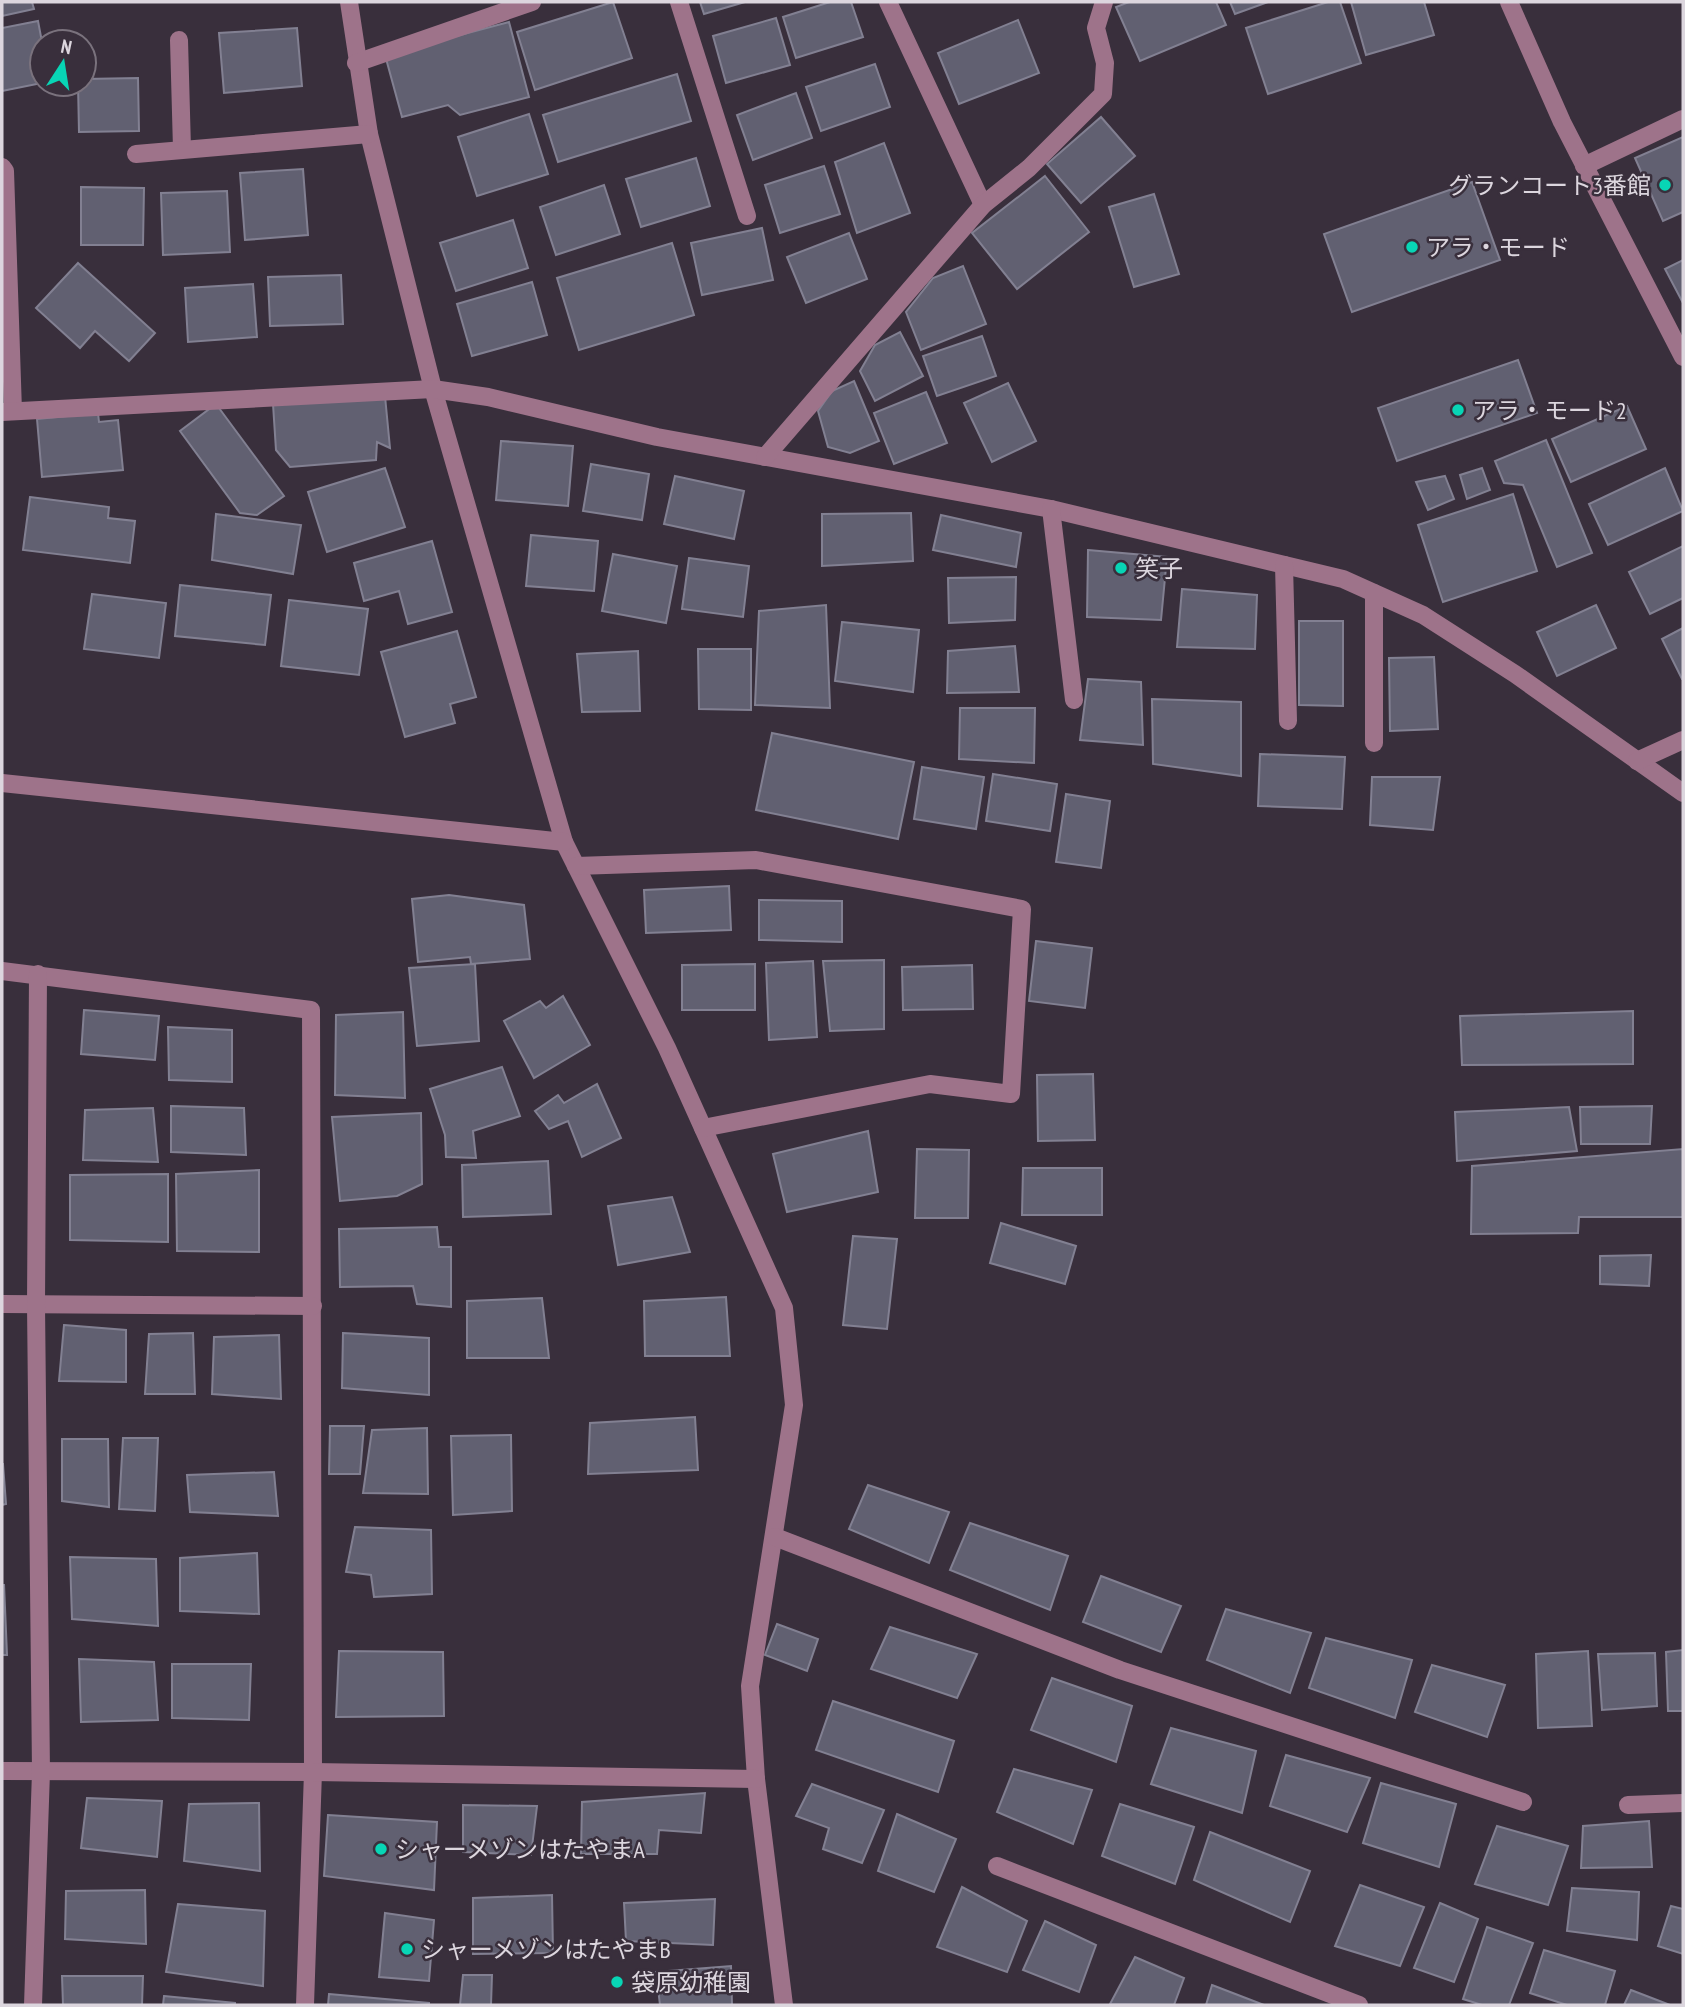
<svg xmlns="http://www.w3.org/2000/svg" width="1685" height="2007" font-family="'PT Sans Narrow','Noto Sans JP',sans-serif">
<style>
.building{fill:#616071;stroke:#828092;stroke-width:2}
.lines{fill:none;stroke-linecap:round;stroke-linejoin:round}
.minor{stroke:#9e738a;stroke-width:18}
.poi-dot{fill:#08d5b5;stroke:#392f3c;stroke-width:2.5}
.labels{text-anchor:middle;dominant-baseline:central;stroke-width:5;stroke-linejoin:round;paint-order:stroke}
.poi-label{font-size:24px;fill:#dcd6de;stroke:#392f3c;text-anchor:start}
</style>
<rect width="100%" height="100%" fill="#392f3c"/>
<!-- building -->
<g class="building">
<path d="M2,2H32L34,9L2,16Z"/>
<path d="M613,2L632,58L535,90L517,32Z"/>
<path d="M700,2H745L704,14Z"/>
<path d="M830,2H851L863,37L796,58L783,17Z"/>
<path d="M1129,2H1216L1226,25L1140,61L1116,7Z"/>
<path d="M1230,2H1268L1235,14Z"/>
<path d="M1328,2H1340L1361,63L1268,94L1246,28Z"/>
<path d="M1351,2H1424L1434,35L1366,55Z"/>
<path d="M776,18L790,65L726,83L713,36Z"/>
<path d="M1018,20L1039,73L959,104L938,53Z"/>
<path d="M38,21L42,42V83L2,91V28Z"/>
<path d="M509,22L529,97L460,115L448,105L402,117L385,55Z"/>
<path d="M297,28L302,86L224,93L219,33Z"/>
<path d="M875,64L890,107L821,131L806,87Z"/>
<path d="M677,74L691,121L558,162L543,115Z"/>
<path d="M138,78L139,131L79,132L78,84H84V79Z"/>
<path d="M796,93L812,138L753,160L737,115Z"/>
<path d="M529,114L548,174L477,196L458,137Z"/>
<path d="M1101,117L1135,156L1081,203L1047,164Z"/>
<path d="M1683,137V212L1663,221L1635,158Z"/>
<path d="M884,143L910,213L857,233L835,162Z"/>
<path d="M696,158L710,206L641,227L626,179Z"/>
<path d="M824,166L840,214L780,233L765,185Z"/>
<path d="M303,169L308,235L245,240L240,173Z"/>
<path d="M1045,176L1089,232L1017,289L972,233Z"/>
<path d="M1472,182L1500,260L1352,312L1324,234Z"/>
<path d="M604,185L620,234L556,255L540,207Z"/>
<path d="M81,187L144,188L143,245H81Z"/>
<path d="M227,191L230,252L163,255L161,193Z"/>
<path d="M1154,194L1179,274L1134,287L1109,207Z"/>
<path d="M513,220L528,268L456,291L440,243Z"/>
<path d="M762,228L773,280L702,295L691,243Z"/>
<path d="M849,233L867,279L806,303L787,257Z"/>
<path d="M672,243L694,315L579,350L557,278Z"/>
<path d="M1683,260V303L1665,269Z"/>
<path d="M78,263L155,333L129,361L95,331L80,348L36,308Z"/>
<path d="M963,266L986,324L921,350L906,312L933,278Z"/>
<path d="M341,275L343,324L270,326L268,277Z"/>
<path d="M532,282L547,335L472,356L457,304Z"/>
<path d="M253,284L257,337L188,342L185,288Z"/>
<path d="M900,332L923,376L875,401L860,371L875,345Z"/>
<path d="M982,336L996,376L937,396L923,356Z"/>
<path d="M1518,360L1537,413L1397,461L1378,408Z"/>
<path d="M854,381L879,441L850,453L828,447L818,411L832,391Z"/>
<path d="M1008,383L1036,441L992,462L964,403Z"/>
<path d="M926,392L947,443L894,464L874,413Z"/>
<path d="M385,396L390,448L377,442L376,460L290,467L276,450L273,404Z"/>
<path d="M216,404L284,496L257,515L240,513L180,431Z"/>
<path d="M1627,406L1646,449L1571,482L1552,439Z"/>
<path d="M98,413L99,422L118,420L123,470L42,477L37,419Z"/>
<path d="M1546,440L1592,553L1557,567L1523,485L1504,483L1495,461Z"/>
<path d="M501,441L573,446L568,506L496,500Z"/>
<path d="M591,464L649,474L642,520L583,511Z"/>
<path d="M385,468L405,527L327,552L308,492Z"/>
<path d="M1482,468L1490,490L1467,499L1460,475Z"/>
<path d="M1665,468L1683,511L1608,545L1589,504Z"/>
<path d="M675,476L744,491L734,539L664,524Z"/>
<path d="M1445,476L1454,499L1428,510L1416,482Z"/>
<path d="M1513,494L1537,571L1443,602L1418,525Z"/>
<path d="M30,497L109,507L108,518L135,521L130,563L23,550Z"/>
<path d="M911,513L913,561L822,566V514Z"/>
<path d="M216,514L301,525L293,574L212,560Z"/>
<path d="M941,515L1021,533L1016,567L933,550Z"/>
<path d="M531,535L598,541L594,591L526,586Z"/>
<path d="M432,541L452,612L408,624L399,591L364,601L354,563Z"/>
<path d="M1683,546V598L1650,614L1629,572Z"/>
<path d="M1088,550L1167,557L1161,620L1087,617Z"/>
<path d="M613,554L677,566L666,623L602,611Z"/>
<path d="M689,558L749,566L743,617L682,609Z"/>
<path d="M1016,577L1015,620L949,623L948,578Z"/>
<path d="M180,585L271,595L265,645L175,636Z"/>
<path d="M1182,589L1257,595L1255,649L1177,647Z"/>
<path d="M92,594L166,603L159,658L84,649Z"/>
<path d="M289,600L368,609L359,675L281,666Z"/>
<path d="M826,605L830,708L755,705L759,611Z"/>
<path d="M1596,605L1616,648L1557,676L1537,632Z"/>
<path d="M1299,621H1343V706L1299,705Z"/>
<path d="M842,622L919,630L913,692L835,681Z"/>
<path d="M1683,628V679H1682L1662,639Z"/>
<path d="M457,631L476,697L450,704L455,723L405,737L381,652Z"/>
<path d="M1015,646L1019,692L947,693L948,651Z"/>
<path d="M698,649H751V710L699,709Z"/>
<path d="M638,651L640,711L582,712L577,654Z"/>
<path d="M1434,657L1438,729L1390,731L1389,658Z"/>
<path d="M1088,679L1141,682L1143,745L1080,740Z"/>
<path d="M1152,699L1241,702V776L1153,764Z"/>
<path d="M960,708H1035L1034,763L959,759Z"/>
<path d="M772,733L914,762L898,839L756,810Z"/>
<path d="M1260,754L1345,757L1342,809L1258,806Z"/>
<path d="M922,767L984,777L976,829L914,819Z"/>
<path d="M993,774L1057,784L1050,831L986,821Z"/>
<path d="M1372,777H1440L1433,830L1370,825Z"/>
<path d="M1066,794L1110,801L1101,868L1056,862Z"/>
<path d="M729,886L731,930L646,933L644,890Z"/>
<path d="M449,895L524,905L530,959L471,964L470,957L418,962L412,899Z"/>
<path d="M759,900L842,901V942L759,940Z"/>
<path d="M1036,941L1092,948L1085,1008L1029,1001Z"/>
<path d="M884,960V1029L830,1031L823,961Z"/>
<path d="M813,961L817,1037L769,1040L766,963Z"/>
<path d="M475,964L479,1041L417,1046L409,968Z"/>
<path d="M755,964V1010H682V965Z"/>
<path d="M972,965L973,1009L903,1010L902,967Z"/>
<path d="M563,996L590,1045L534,1078L504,1021L540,1001L546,1008Z"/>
<path d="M84,1010L159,1016L155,1060L81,1054Z"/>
<path d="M1633,1011V1064L1462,1065L1460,1016Z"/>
<path d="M403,1012L405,1098L335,1095L336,1015Z"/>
<path d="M168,1027L232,1030V1082L169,1080Z"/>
<path d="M502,1067L520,1116L473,1131L476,1158L446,1157L445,1135L430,1089Z"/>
<path d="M1093,1074L1095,1140L1038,1141L1037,1075Z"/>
<path d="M597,1084L621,1138L582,1157L568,1121L549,1129L535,1111L558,1095L564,1103Z"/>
<path d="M171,1106L244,1108L246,1155L171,1152Z"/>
<path d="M1652,1106L1650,1144H1581L1580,1107Z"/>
<path d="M1569,1107L1577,1151L1457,1161L1455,1112Z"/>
<path d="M153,1108L158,1162L83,1160L85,1110Z"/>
<path d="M421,1113L422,1184L397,1196L340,1201L332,1117Z"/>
<path d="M868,1131L878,1192L787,1212L773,1154Z"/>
<path d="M917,1149L969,1150L968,1218H915Z"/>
<path d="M1683,1149V1217H1579L1578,1233L1471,1234L1472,1166Z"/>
<path d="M548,1161L551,1214L463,1217L462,1165Z"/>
<path d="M1023,1168H1102V1215H1022Z"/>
<path d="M259,1170V1252L177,1251L176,1174Z"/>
<path d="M168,1174V1242L70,1240V1175Z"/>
<path d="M672,1197L690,1252L618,1265L608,1206Z"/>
<path d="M1001,1223L1076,1246L1065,1284L990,1263Z"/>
<path d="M437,1227L439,1247H451V1307L417,1304L413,1286L340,1287L339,1229Z"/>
<path d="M853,1236L897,1239L887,1329L843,1325Z"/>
<path d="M1651,1255L1649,1286L1600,1284V1256Z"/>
<path d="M726,1297L730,1356H645L644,1301Z"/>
<path d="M542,1298L549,1358H467V1301Z"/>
<path d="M64,1325L126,1330V1382L59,1381Z"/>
<path d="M193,1333L195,1394H145L149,1334Z"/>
<path d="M343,1333L429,1338V1395L342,1388Z"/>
<path d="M279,1335L281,1399L212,1394L214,1337Z"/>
<path d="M695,1417L698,1470L588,1474L590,1423Z"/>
<path d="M330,1426H364L360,1474H329Z"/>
<path d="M427,1428L428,1494L363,1493L372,1430Z"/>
<path d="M511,1435L512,1511L453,1515L451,1436Z"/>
<path d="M123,1438H158L155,1511L119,1509Z"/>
<path d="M62,1439H108L109,1507L62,1501Z"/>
<path d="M2,1464H3L6,1504L2,1505Z"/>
<path d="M274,1472L278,1516L190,1512L187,1475Z"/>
<path d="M868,1485L949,1512L929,1563L849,1529Z"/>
<path d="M970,1523L1068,1556L1050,1610L950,1570Z"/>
<path d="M355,1527L431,1530L432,1594L374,1597L371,1575L346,1572Z"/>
<path d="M257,1553L259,1614L180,1611V1558Z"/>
<path d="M70,1557L156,1559L158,1626L72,1619Z"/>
<path d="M1101,1576L1181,1606L1161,1652L1083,1622Z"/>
<path d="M4,1584L7,1655H2Z"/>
<path d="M1226,1609L1311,1633L1290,1693L1207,1660Z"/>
<path d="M777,1624L818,1639L807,1671L765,1655Z"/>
<path d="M890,1627L977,1654L957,1698L871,1669Z"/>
<path d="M1326,1638L1412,1660L1395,1718L1309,1688Z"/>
<path d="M1683,1650V1711H1668L1666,1652Z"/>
<path d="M339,1651L443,1652L444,1716L336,1717Z"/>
<path d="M1588,1651L1592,1726L1538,1728L1536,1654Z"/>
<path d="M1655,1653L1657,1706L1602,1710L1598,1654Z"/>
<path d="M79,1659L154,1662L158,1720L81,1722Z"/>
<path d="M172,1664H251L249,1720L172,1718Z"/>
<path d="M1432,1665L1505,1685L1487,1737L1415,1712Z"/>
<path d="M1052,1678L1132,1706L1116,1762L1031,1730Z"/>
<path d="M833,1701L954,1741L938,1792L816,1750Z"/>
<path d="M1171,1728L1256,1751L1242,1813L1151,1784Z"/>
<path d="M1286,1755L1370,1778L1347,1832L1270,1806Z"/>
<path d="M1014,1769L1092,1790L1073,1844L997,1812Z"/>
<path d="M1381,1783L1456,1804L1439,1867L1363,1843Z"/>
<path d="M812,1784L884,1810L862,1863L823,1849L829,1828L796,1816Z"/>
<path d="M705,1793L701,1833L659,1830L657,1854H581L582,1802Z"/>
<path d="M87,1798L162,1801L157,1857L81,1848Z"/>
<path d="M259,1803L260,1871L184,1861L189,1804Z"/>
<path d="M1120,1804L1194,1827L1175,1884L1102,1856Z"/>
<path d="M463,1805L537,1806L531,1855L463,1852Z"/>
<path d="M897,1814L956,1839L934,1892L878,1871Z"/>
<path d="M328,1815L437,1822L434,1890L324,1876Z"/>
<path d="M1649,1821L1652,1867L1581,1868L1583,1826Z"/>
<path d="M1497,1826L1568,1846L1548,1905L1475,1884Z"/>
<path d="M1210,1832L1310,1871L1290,1922L1194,1880Z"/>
<path d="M1360,1885L1424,1907L1400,1966L1335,1946Z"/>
<path d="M962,1887L1027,1921L1007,1972L937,1947Z"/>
<path d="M1572,1888L1639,1892L1637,1940L1567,1931Z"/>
<path d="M145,1890L146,1944L65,1939L66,1891Z"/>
<path d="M552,1895L553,1953L473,1954V1898Z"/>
<path d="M715,1899L713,1945L626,1941L624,1903Z"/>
<path d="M1440,1903L1478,1919L1454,1982L1414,1968Z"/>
<path d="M178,1904L265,1911L263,1986L166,1972Z"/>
<path d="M1671,1906L1683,1909V1954L1658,1946Z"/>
<path d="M385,1913L434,1920L429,1981L379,1977Z"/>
<path d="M1045,1921L1096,1945L1079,1992L1023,1970Z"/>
<path d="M1487,1927L1533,1943L1509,2005H1482L1463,1999Z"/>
<path d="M1544,1950L1615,1971L1605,2005H1567L1530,1993Z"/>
<path d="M1135,1957L1184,1978L1174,2005L1110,2004Z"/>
<path d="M731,1966L732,2005H660L656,1972Z"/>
<path d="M463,1975H492L491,2005H460Z"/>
<path d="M62,1976H143L142,2005H63Z"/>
<path d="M1212,1985L1264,2005H1206Z"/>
<path d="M1631,1990L1670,2005H1624Z"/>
<path d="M329,1994L429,2003V2005H328Z"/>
<path d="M164,1996L235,2003V2005H163Z"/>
</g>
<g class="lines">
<!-- minor -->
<g class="minor">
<path d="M349,2L369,134L433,389L564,842L667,1048L784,1308L794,1405L750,1686L756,1779L784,2005"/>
<path d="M679,2L747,216"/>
<path d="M888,2L983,205"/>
<path d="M1509,2L1562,122L1683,357"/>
<path d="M179,40L182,149"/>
<path d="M356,63L532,2"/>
<path d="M136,154L369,134"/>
<path d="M1584,166L1683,119"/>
<path d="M2,167L5,171L13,411"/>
<path d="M2,412L433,389L488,397L657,437L1051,509L1343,579L1423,615L1515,674L1683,793"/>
<path d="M765,457L983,205L1029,168L1103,94L1105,63L1096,28L1104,2"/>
<path d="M1051,509L1074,700"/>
<path d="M1284,565L1288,721"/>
<path d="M1374,593V743"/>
<path d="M1637,761L1683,740"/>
<path d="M2,783L564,842"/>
<path d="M576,866L756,860L1022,909L1011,1094L930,1084L703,1128"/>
<path d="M2,971L311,1010L313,1772L305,2005"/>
<path d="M2,1304L313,1306"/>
<path d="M775,1537L1120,1670L1523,1802"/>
<path d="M2,1771L313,1772L756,1779"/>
<path d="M1628,1805L1683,1803"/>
<path d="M997,1866L1359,2005"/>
<path d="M33,2005L41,1772L36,1305L38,974"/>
</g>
</g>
<!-- markers -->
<g class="poi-dot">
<circle cx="1665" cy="185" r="7"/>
<circle cx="1412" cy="247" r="7"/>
<circle cx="1458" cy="410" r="7"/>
<circle cx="1121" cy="568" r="7"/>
<circle cx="381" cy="1849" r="7"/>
<circle cx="407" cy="1949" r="7"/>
<circle cx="617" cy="1982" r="7"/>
</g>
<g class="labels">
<!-- poi labels -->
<g class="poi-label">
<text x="1651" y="185" text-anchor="end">グランコート3番館</text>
<text x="1426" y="247">アラ・モード</text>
<text x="1472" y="410">アラ・モード2</text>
<text x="1135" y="568">笑子</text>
<text x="395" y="1849">シャーメゾンはたやまA</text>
<text x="421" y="1949">シャーメゾンはたやまB</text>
<text x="631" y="1982">袋原幼稚園</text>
</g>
</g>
<!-- border -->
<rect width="1685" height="2007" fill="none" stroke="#dcd6de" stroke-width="7"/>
<!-- north arrow -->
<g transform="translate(63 63) rotate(12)"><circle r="33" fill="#392f3c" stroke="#7a727d" stroke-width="2"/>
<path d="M0-5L12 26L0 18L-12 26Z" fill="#08d5b5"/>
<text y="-10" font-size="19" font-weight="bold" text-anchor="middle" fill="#dcd6de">N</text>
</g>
</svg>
